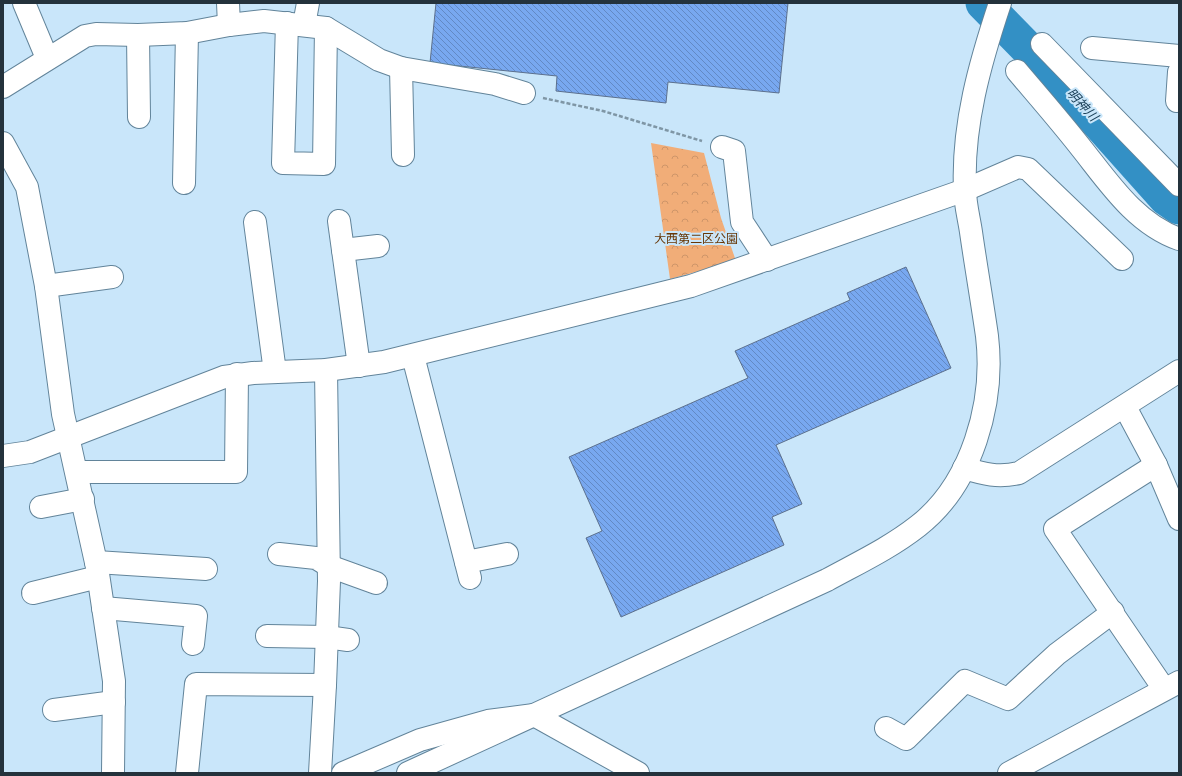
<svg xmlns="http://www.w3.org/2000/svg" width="1182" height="776" font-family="'Sofia Sans Condensed','Noto Sans JP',sans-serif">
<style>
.park{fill:url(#park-crowns)}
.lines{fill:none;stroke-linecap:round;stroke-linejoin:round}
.river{stroke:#3390c5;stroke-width:35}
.building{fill:url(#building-back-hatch);stroke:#5c708d}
.minor-casing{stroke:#62849a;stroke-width:24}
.path{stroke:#7f96a5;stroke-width:2.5;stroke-dasharray:4 2;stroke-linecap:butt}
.minor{stroke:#fff;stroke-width:22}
.labels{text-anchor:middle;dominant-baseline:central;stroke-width:4;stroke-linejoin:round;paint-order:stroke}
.park-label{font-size:12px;fill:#673707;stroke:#c9e6fa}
.water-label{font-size:13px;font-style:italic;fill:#1b4058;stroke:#c9e6fa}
</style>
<defs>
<pattern id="park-crowns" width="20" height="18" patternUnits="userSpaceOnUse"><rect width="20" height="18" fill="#f1ad78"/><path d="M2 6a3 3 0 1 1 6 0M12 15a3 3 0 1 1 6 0" fill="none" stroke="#ce9569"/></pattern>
<pattern id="building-back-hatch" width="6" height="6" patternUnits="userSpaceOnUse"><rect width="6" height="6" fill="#78a8f0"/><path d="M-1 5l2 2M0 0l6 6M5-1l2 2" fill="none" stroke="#6289c4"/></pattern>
</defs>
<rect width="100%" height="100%" fill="#c9e6fa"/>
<!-- park -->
<path class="park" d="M651,143L704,153L721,218L736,261L670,279Z"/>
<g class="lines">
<!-- river -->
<path class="river" d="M983,3L1082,104L1166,198L1179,207"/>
</g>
<!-- building -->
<g class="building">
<path d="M436,3H788L779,93L668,82L666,103L556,91L557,76L430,63Z"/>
<path d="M906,267L951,368L776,445L802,504L772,517L784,545L621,617L586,538L602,531L569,457L748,378L735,351L850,300L847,293Z"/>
</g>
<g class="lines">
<defs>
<g id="minor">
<path d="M24,3L47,58"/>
<path d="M228,3L229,25"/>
<path d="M287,23L283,163L324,164L326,28"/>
<path d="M304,25L308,3"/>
<path d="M138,35L139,117"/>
<path d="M1042,44L1179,185"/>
<path d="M1092,48L1179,56"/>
<path d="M401,68L403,155"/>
<path d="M1017,71C1039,97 1061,122 1082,149C1109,183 1136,224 1179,239"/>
<path d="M1179,72L1177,101L1179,100"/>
<path d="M3,87L85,36L96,34L138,35L187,33L229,25L264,21L326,28L379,60L401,68L495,84L524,93"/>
<path d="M3,143L27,187L46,286L63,414L97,567L114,681L113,773"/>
<path d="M722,147L734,151L742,222L767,260"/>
<path d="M184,183L187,33"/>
<path d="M339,221L359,366"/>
<path d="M255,222L275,372"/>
<path d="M343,250L378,246"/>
<path d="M46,286L112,277"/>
<path d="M413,356L470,578"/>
<path d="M1125,407L1156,465L1179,519"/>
<path d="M3,456L30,452L224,377L253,373L326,370L384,362L691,286L965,190L1018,167L1028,169L1122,259"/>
<path d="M1156,465L1055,529L1164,689"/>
<path d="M964,468C984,474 998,478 1019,473L1179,371"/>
<path d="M77,472H236L237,374"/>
<path d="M41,507L83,499"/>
<path d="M279,554L316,558L329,566L376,583"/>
<path d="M96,562L206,569"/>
<path d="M466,562L507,554"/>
<path d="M33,593L98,577"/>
<path d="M103,608L196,616L193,644"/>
<path d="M267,636L327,637L348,640"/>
<path d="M54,710L114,702"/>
<path d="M886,728L906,739L965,681L1008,699L1057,654L1113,612"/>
<path d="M187,773L196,684L325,685L329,581L326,370"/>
<path d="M320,773L325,685"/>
<path d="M343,773L420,740L488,721L534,715L638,773"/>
<path d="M408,773L827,580C858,563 890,548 918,526C972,484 995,403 987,336C982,301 976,267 971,232C969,218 965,204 965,190C962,126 980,63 1000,3"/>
<path d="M1009,773L1179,682"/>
</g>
</defs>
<!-- minor casing -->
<use href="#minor" class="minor-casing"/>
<!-- path -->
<path class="path" d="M543,98L603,111L702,141"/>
<!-- minor -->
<use href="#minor" class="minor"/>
</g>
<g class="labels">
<!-- park labels -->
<g class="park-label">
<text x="696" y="239">大西第二区公園</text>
</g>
<!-- water labels -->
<g class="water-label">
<text transform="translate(1082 105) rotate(47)">明神川</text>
</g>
</g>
<!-- border -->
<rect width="1182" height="776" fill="none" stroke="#24323c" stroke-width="8"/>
</svg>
